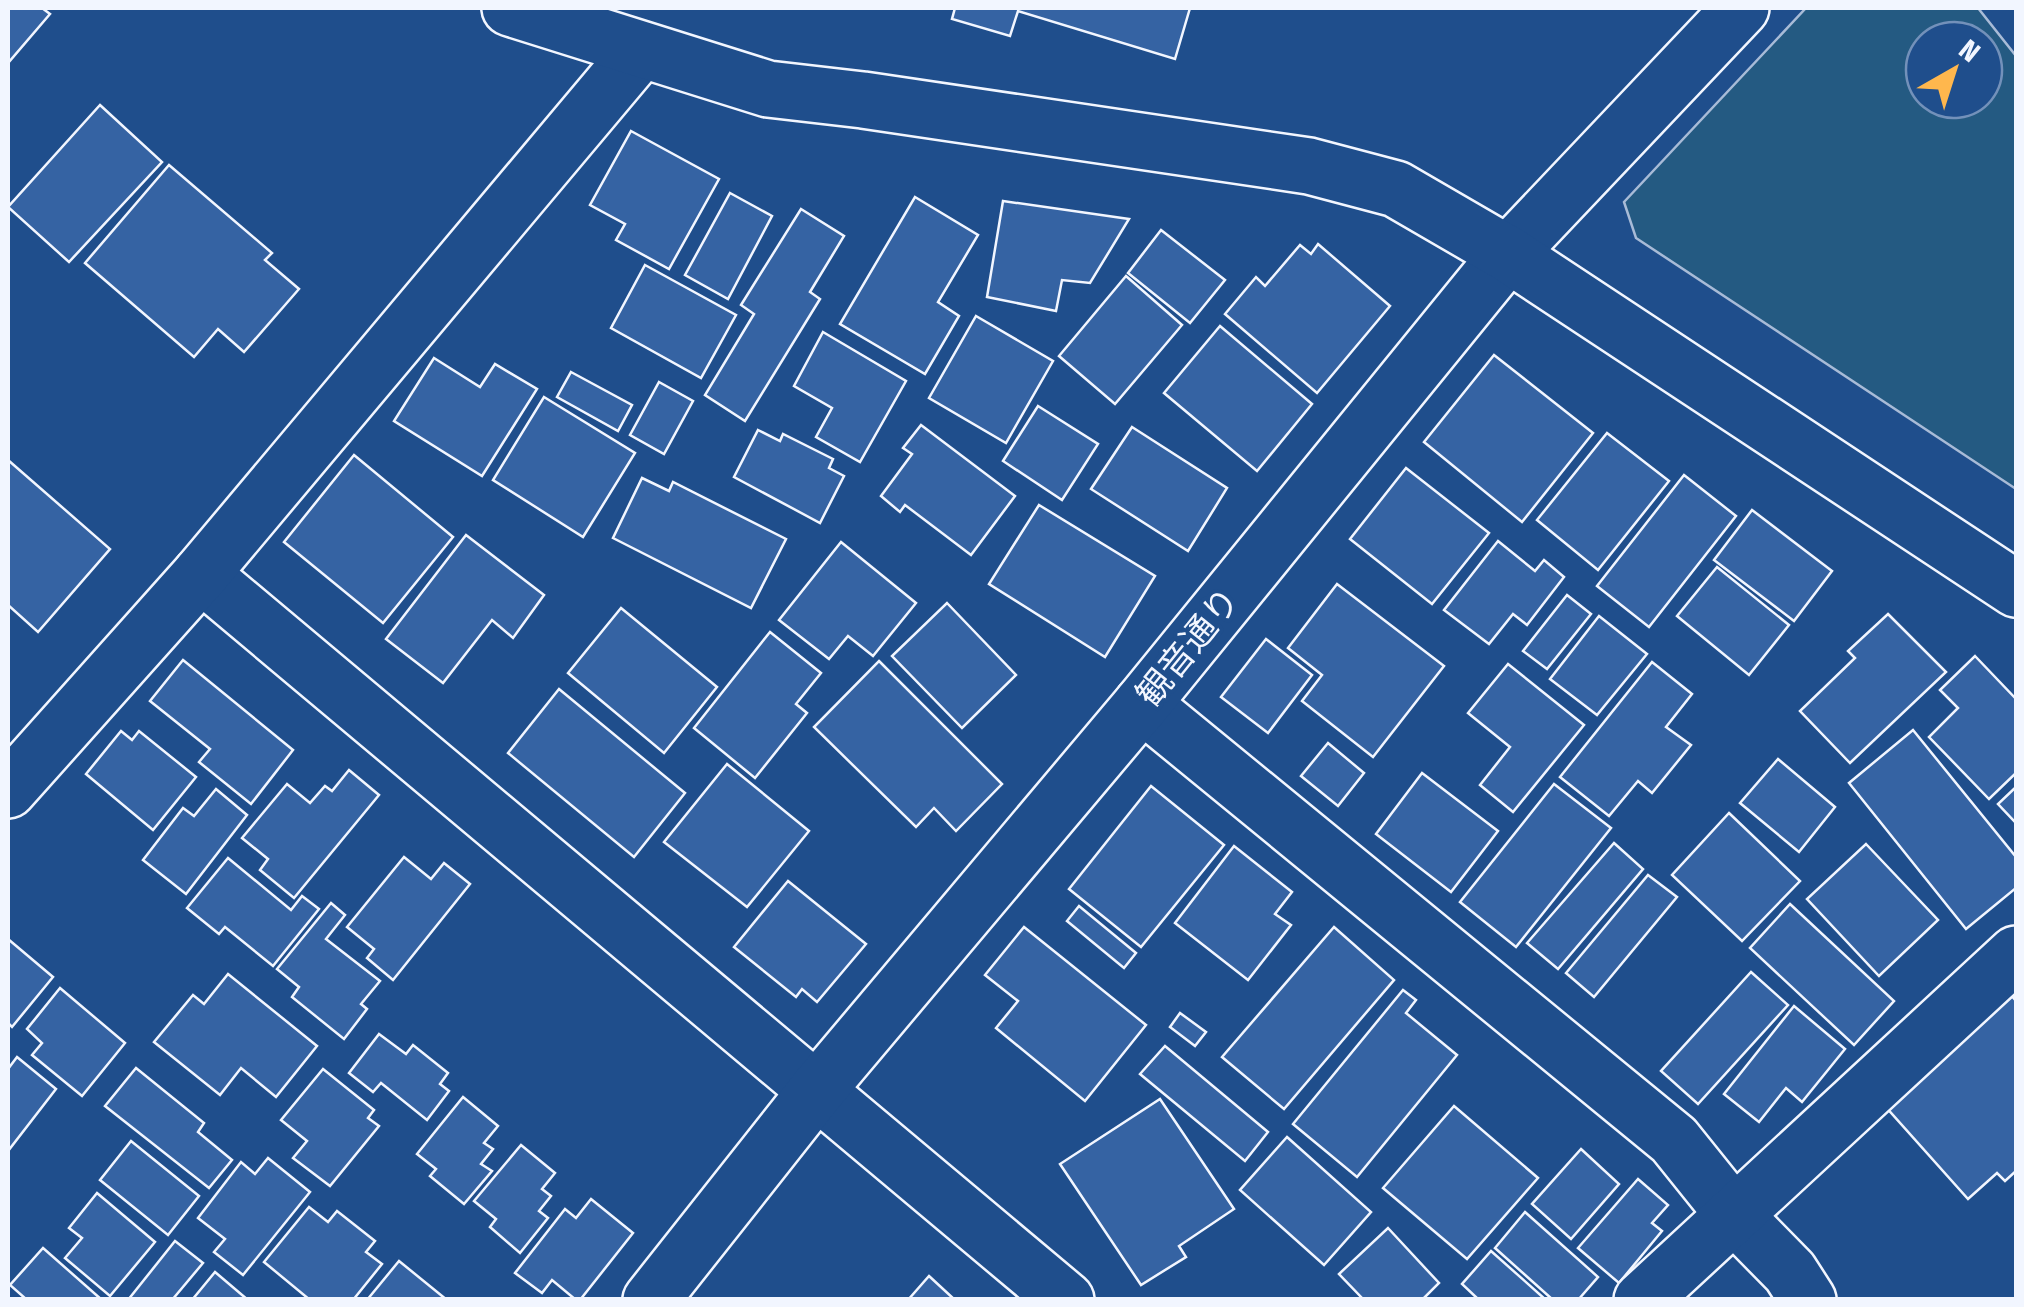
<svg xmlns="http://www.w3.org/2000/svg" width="2024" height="1307" font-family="'Fira Sans Condensed','Noto Sans JP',sans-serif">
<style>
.green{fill:#245a82;stroke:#a8bbd7;stroke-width:2.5;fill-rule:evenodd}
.building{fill:#3563a3;stroke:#f2f6ff;stroke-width:2.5}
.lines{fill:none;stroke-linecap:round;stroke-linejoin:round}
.street-casing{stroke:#f2f6ff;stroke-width:60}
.secondary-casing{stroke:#f2f6ff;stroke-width:60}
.street{stroke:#1f4e8c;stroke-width:55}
.secondary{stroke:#1f4e8c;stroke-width:55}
.labels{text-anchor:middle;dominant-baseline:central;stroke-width:8;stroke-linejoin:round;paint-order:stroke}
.street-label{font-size:35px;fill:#f2f6ff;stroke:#1f4e8c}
</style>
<rect width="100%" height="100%" fill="#1f4e8c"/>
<!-- green -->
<path class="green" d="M1806,8H1978L2016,56V489L1636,238L1624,202ZM1924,40H1984V100H1924Z"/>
<!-- building -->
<g class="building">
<path d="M8,8H42L50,14L8,63Z"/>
<path d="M955,8H1190L1175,59L1018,11L1010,36L952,19Z"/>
<path d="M100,105L162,162L69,262L8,207Z"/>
<path d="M631,131L719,179L669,269L616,240L625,224L590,205Z"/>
<path d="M169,165L272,253L265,260L299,289L244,352L218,329L194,357L85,263Z"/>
<path d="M730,193L772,216L728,299L685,275Z"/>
<path d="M915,197L978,235L938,302L959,316L925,374L840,324Z"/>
<path d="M1003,201L1129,219L1090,283L1062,280L1056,311L987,297Z"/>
<path d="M801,209L844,236L810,292L820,299L745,421L705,395L754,314L741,305Z"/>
<path d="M1161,230L1225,280L1190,323L1128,273Z"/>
<path d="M1318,244L1390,306L1317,393L1225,314L1256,277L1265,286L1300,245L1311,254Z"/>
<path d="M645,265L736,315L701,378L611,328Z"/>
<path d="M1126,276L1182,325L1115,404L1059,356Z"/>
<path d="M976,316L1053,361L1006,443L929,398Z"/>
<path d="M1220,326L1312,404L1257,471L1164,393Z"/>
<path d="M823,332L906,381L860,462L816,437L832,408L794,386Z"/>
<path d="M1494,355L1593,433L1522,522L1424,442Z"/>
<path d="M434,358L480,387L495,364L537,389L482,476L394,421Z"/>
<path d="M571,372L632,405L618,431L557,397Z"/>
<path d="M659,382L693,401L664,454L630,435Z"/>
<path d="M544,397L635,453L583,537L493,480Z"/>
<path d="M1038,406L1098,444L1062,500L1003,461Z"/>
<path d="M921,425L1015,496L971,555L905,505L900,512L881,496L912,454L903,448Z"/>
<path d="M1132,427L1227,488L1188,551L1091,489Z"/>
<path d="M758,430L780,441L783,434L833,459L829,468L844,476L820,523L734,477Z"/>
<path d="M1607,433L1669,481L1598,570L1537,520Z"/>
<path d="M354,455L453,537L383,623L284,542Z"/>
<path d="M8,460L110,549L38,632L8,605Z"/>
<path d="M1406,468L1489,533L1432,604L1350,539Z"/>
<path d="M1684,475L1736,516L1649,627L1597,586Z"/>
<path d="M642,478L669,491L673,482L786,539L751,608L613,538Z"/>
<path d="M1039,505L1155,576L1105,657L989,584Z"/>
<path d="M1752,510L1832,571L1794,621L1714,560Z"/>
<path d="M466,535L544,595L513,638L492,620L443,683L386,639Z"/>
<path d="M1498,541L1535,571L1544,560L1564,577L1527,625L1513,614L1489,644L1444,610Z"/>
<path d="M841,542L916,603L873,656L848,636L829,659L779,620Z"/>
<path d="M1717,567L1789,625L1749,675L1677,616Z"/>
<path d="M1337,584L1444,666L1373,757L1302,701L1322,675L1288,648Z"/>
<path d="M1567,595L1591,614L1547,669L1523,651Z"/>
<path d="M947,603L1016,675L962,728L892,656Z"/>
<path d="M621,608L717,687L664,753L568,673Z"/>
<path d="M1888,614L1946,672L1850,763L1800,711L1855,658L1848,651Z"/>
<path d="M1599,616L1647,654L1597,715L1550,679Z"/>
<path d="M770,632L821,673L796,704L807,713L755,778L694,728Z"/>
<path d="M1266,639L1312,675L1268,733L1221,697Z"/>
<path d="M1975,656L2016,699V773L1989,799L1929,737L1958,708L1940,690Z"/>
<path d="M183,660L293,750L251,804L199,762L210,749L150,701Z"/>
<path d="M879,661L1002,784L956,831L934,808L916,827L814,727Z"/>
<path d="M1652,662L1692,694L1666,727L1691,745L1652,793L1638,781L1609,816L1560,777Z"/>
<path d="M1508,664L1584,725L1513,812L1480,785L1510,747L1468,713Z"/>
<path d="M559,689L685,793L634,857L508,753Z"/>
<path d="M1913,730L2016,857V888L1966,929L1849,783Z"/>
<path d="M121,731L132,740L139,731L196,777L153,830L86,774Z"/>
<path d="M1328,743L1364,773L1338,806L1301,776Z"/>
<path d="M1778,759L1835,807L1799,852L1740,803Z"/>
<path d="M727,764L809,831L747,907L664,842Z"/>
<path d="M349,770L379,795L294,898L260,870L268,859L242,838L287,784L310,803L325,786L332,791Z"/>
<path d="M1422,773L1498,831L1451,892L1376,834Z"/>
<path d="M1554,784L1611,828L1516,947L1460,902Z"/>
<path d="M1151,786L1224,845L1141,947L1069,889Z"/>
<path d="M2016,787V823L1998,804Z"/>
<path d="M216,789L247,815L186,894L143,860L183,808L194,816Z"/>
<path d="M1729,813L1800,881L1742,941L1672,875Z"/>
<path d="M1614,843L1643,869L1558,969L1527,943Z"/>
<path d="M1866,844L1938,920L1879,976L1807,899Z"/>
<path d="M1234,846L1292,892L1275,914L1291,925L1248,980L1175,923Z"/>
<path d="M404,857L431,879L444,863L470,884L393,980L367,958L374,949L347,927Z"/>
<path d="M228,858L291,910L302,896L319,909L273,966L225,927L219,934L187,908Z"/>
<path d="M1648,875L1677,897L1594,997L1566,973Z"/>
<path d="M788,881L866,944L817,1002L802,989L796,997L734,947Z"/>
<path d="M331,903L345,915L326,939L380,981L361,1004L367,1009L344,1039L292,997L299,987L277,969Z"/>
<path d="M1790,904L1894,1001L1854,1045L1750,948Z"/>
<path d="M1079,906L1136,953L1124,968L1067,921Z"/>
<path d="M1024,927L1146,1025L1085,1101L996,1028L1018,1001L985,975Z"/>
<path d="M1334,927L1394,980L1284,1109L1222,1057Z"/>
<path d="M8,939L53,977L12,1027L8,1023Z"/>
<path d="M1751,972L1788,1005L1698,1104L1661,1071Z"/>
<path d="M228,974L317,1046L276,1097L241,1068L220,1095L154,1042L193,995L204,1004Z"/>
<path d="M60,988L125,1043L82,1096L32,1055L42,1043L27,1029Z"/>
<path d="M1403,990L1416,1000L1406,1013L1457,1055L1357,1177L1293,1124Z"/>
<path d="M2011,995L2016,1001V1171L2005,1181L1997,1173L1968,1199L1885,1106Z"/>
<path d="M1794,1006L1845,1049L1802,1102L1786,1088L1759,1122L1724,1094Z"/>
<path d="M1180,1013L1206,1032L1195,1046L1170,1027Z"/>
<path d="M379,1034L406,1054L413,1045L448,1073L440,1084L449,1091L427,1120L381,1083L373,1092L349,1073Z"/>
<path d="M1165,1046L1268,1132L1245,1161L1140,1074Z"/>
<path d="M17,1057L56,1089L8,1151V1069Z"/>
<path d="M136,1068L204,1123L198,1132L232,1160L209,1188L105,1106Z"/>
<path d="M323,1069L374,1110L368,1118L379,1126L330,1186L293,1158L307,1141L281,1120Z"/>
<path d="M463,1097L498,1126L484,1143L493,1149L481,1164L492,1171L464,1204L430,1176L436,1169L417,1154Z"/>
<path d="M1160,1099L1234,1209L1179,1246L1186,1257L1141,1285L1060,1164Z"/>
<path d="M1454,1106L1538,1178L1467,1259L1383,1188Z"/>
<path d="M1287,1137L1371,1212L1324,1265L1240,1190Z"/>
<path d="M131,1141L199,1196L168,1235L100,1180Z"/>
<path d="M521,1145L555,1173L542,1189L551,1196L539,1211L548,1218L520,1253L490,1227L496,1219L474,1201Z"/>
<path d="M1581,1149L1619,1184L1571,1239L1532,1204Z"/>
<path d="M268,1158L310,1192L243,1275L214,1252L225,1239L198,1218L241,1162L255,1174Z"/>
<path d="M1638,1179L1668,1205L1652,1223L1662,1231L1619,1283L1578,1248Z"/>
<path d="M97,1193L155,1242L110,1296L65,1258L82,1238L69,1228Z"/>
<path d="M591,1199L633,1233L580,1300H576L552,1280L542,1293L515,1273L565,1209L576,1218Z"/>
<path d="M309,1207L328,1222L337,1211L375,1241L366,1252L382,1264L353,1300H310L264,1262Z"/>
<path d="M1525,1212L1598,1277L1578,1300H1553L1495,1248Z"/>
<path d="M1388,1228L1439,1283L1422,1300H1364L1339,1274Z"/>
<path d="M175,1241L203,1263L172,1300H128Z"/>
<path d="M43,1248L102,1300H27L10,1285Z"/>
<path d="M1491,1251L1546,1300H1479L1462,1284Z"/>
<path d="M399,1261L447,1300H367Z"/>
<path d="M215,1272L248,1300H192Z"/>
<path d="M929,1276L955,1300H908Z"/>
</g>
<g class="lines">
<defs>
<g id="street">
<path d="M201,574L1066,1300"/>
<path d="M1142,704L1674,1140L1735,1216L1790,1272L1808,1300"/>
<path d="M8,790L201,574L641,50"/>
<path d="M651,1300L817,1090L1142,704L1508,254L1741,8"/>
<path d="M1642,1300L2016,954"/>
</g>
<path id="secondary" d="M510,8L768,89L863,100L1309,166L1396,189L1508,254L2016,589"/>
</defs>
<!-- street casing -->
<use href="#street" class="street-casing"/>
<!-- secondary casing -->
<use href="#secondary" class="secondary-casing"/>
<!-- street -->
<use href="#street" class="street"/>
<!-- secondary -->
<use href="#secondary" class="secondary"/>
</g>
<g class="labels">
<!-- street labels -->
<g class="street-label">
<text transform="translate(1188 647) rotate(-51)">観音通り</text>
</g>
</g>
<!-- border -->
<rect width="2024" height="1307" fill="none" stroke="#f2f6ff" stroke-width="20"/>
<!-- north arrow -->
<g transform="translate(1954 70) rotate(39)"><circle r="48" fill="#1f4e8c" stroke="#7391ba" stroke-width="2.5"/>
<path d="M0-8L18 38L0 25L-18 38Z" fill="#ffb74d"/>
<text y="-15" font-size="28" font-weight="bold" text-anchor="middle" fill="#f2f6ff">N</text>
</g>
</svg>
